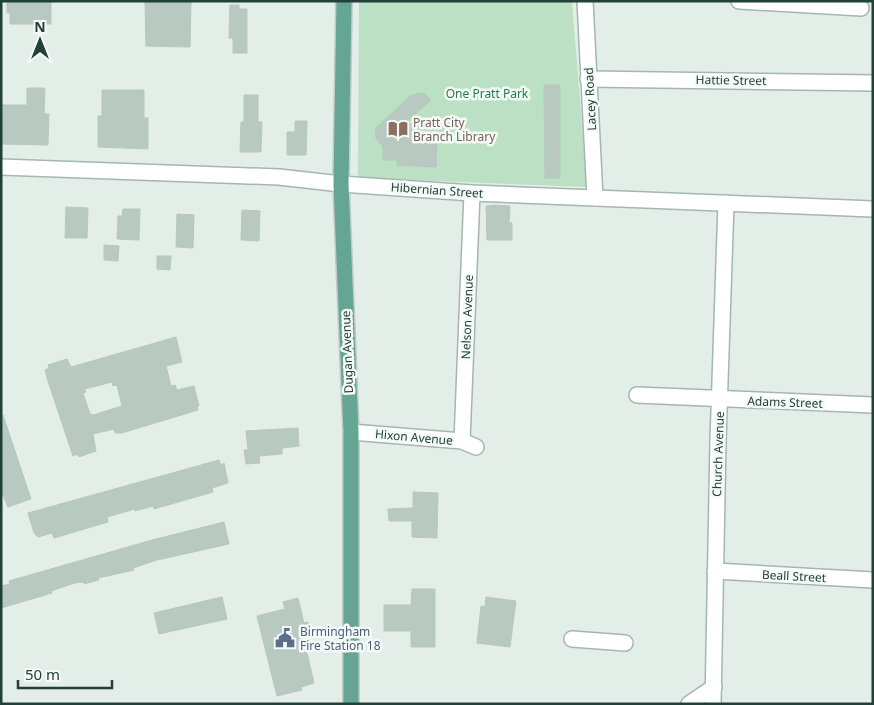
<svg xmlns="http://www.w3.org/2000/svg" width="874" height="705" font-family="'Noto Sans',sans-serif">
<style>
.green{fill:#bbe0c4}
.building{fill:#b8c9c1;stroke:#b5c8bf;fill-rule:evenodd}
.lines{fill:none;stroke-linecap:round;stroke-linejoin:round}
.minor-casing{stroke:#a5b6b0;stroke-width:18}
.major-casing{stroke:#c1cac7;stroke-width:18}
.minor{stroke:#fff;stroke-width:15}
.major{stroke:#65a593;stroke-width:15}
.labels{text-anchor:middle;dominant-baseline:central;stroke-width:5;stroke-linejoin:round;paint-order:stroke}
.street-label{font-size:12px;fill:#214037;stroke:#f4faf7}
.park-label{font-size:12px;fill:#297946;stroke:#f4faf7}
.education-label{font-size:12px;fill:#785e54;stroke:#f4faf7;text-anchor:start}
.service-label{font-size:12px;fill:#4e5e75;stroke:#f4faf7;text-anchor:start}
</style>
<rect width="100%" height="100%" fill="#e3eee9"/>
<!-- green -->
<path class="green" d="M359,1H572L587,187L358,178Z"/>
<!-- building -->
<g class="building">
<path d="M7,1H51V24H10V13H7Z"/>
<path d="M145,1H191L190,47L146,46Z"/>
<path d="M230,5H239V9H247V53H233V38H229Z"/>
<path d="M544,85H560V178H545Z"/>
<path d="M27,88H45L44,114H49L48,145L1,144V105H27Z"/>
<path d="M102,90H144V118H148V149L98,147V116H102Z"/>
<path d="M420,93L425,94L431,100L405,123L421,126V135H437L436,167L397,165V160H383V147L375,136L376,128L410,96Z"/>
<path d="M244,95H258V122H262L261,152H240L241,122H244Z"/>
<path d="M295,121H307L306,155H287V132H295Z"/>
<path d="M495,205L510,206L509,223H512V240H487L486,206Z"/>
<path d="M66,207L88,208L87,238H65Z"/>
<path d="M123,209H140L139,240L117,239L118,216H122Z"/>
<path d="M242,210L260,211L259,241L241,240Z"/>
<path d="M177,214L194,215L193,248L176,247Z"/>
<path d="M104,245L119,246L118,261L104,260Z"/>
<path d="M157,256H171L170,270L157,269Z"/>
<path d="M176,337L182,362L166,366L171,386L175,385L177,390L194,386L199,406L197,407L198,410L122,433H115L114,429L93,434L96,451L79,457L77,454L73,456L48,381L45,370L49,368L48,365L67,359L71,367ZM112,382L113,386L117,385L122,406L93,415L90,414L83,393L86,392L85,389Z"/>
<path d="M3,415L31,499L8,507L1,490Z"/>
<path d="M298,428L299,446L282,448V454L259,456L260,463L246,464L244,450H248L246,431Z"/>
<path d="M219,460L221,465L224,463L228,483L212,488L213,492L154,509L153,506L135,511V509L107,517L108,522L54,538L52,533L38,537L34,533L28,513Z"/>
<path d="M413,492L438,493L437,538L412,537V521H389L388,509L413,508Z"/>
<path d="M224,522L229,544L157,560L133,568L134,570L98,578L99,580L84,584V582L75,583L51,591L52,593L1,608V586L10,584L9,581L152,540Z"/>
<path d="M412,589H435V647H411V631H384V605H411Z"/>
<path d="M222,597L227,619L159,634L154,613Z"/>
<path d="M486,597L516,601L510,647L477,643L481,606L485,607Z"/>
<path d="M298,598L304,623L308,622L311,634L303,636L314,683L301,687L302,690L277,696L257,616L285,609L283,602Z"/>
</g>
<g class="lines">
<defs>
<g id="minor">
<path d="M585,1L595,198"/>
<path d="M739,1L861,8"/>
<path d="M588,79L873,83"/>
<path d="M1,167L279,177L341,184L472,193L873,209"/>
<path d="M637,395L873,405"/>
<path d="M351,432L462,441L476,447"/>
<path d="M462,441L472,193"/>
<path d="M715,571L873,580"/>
<path d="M572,639L625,643"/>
<path d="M689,704L714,687"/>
<path d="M713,704L718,441L726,203"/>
</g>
<path id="major" d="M344,1L341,184L351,432V704"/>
</defs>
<!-- minor casing -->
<use href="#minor" class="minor-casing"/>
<!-- major casing -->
<use href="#major" class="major-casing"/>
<!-- minor -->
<use href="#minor" class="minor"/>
<!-- major -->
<use href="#major" class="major"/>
</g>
<!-- icons -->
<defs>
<symbol id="library-bare" viewBox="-9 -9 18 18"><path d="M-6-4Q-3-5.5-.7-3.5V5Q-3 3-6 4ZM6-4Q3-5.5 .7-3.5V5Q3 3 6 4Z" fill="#8d6e63" stroke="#f4faf7" stroke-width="2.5" paint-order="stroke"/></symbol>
<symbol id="civic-bare" viewBox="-9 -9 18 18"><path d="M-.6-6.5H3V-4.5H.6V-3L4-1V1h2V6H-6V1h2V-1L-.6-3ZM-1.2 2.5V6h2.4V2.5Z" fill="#5c6f8a" stroke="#f4faf7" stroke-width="2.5" paint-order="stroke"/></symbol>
</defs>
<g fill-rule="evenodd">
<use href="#library-bare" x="384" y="115" width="28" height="28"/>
<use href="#civic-bare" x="271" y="624" width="28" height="28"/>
</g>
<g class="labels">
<!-- street labels -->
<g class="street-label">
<text transform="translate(731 80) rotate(1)">Hattie Street</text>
<text transform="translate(590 99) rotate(-93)">Lacey Road</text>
<text transform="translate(437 190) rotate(4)">Hibernian Street</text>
<text transform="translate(467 317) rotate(-88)">Nelson Avenue</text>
<text transform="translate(347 352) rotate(-92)">Dugan Avenue</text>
<text transform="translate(785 402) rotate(2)">Adams Street</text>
<text transform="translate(414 437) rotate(5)">Hixon Avenue</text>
<text transform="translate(718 454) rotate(-88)">Church Avenue</text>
<text transform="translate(794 576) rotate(3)">Beall Street</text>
</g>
<!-- park labels -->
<g class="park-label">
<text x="487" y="93">One Pratt Park</text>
</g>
<!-- education labels -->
<g class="education-label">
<text x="413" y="122">Pratt City<tspan x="413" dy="14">Branch Library</tspan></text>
</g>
<!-- service labels -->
<g class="service-label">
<text x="300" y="631">Birmingham<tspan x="300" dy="14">Fire Station 18</tspan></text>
</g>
</g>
<!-- border -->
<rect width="874" height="705" fill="none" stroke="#214037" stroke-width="5"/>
<!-- north arrow -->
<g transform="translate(40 40)" stroke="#f4faf7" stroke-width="4" paint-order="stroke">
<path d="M0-4L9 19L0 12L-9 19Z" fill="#214037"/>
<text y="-8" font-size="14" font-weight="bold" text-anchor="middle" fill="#214037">N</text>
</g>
<!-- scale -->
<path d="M18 680v8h94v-8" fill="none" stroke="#214037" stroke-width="2.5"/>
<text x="25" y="680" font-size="15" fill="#214037" stroke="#f4faf7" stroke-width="4" paint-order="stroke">50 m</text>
</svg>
